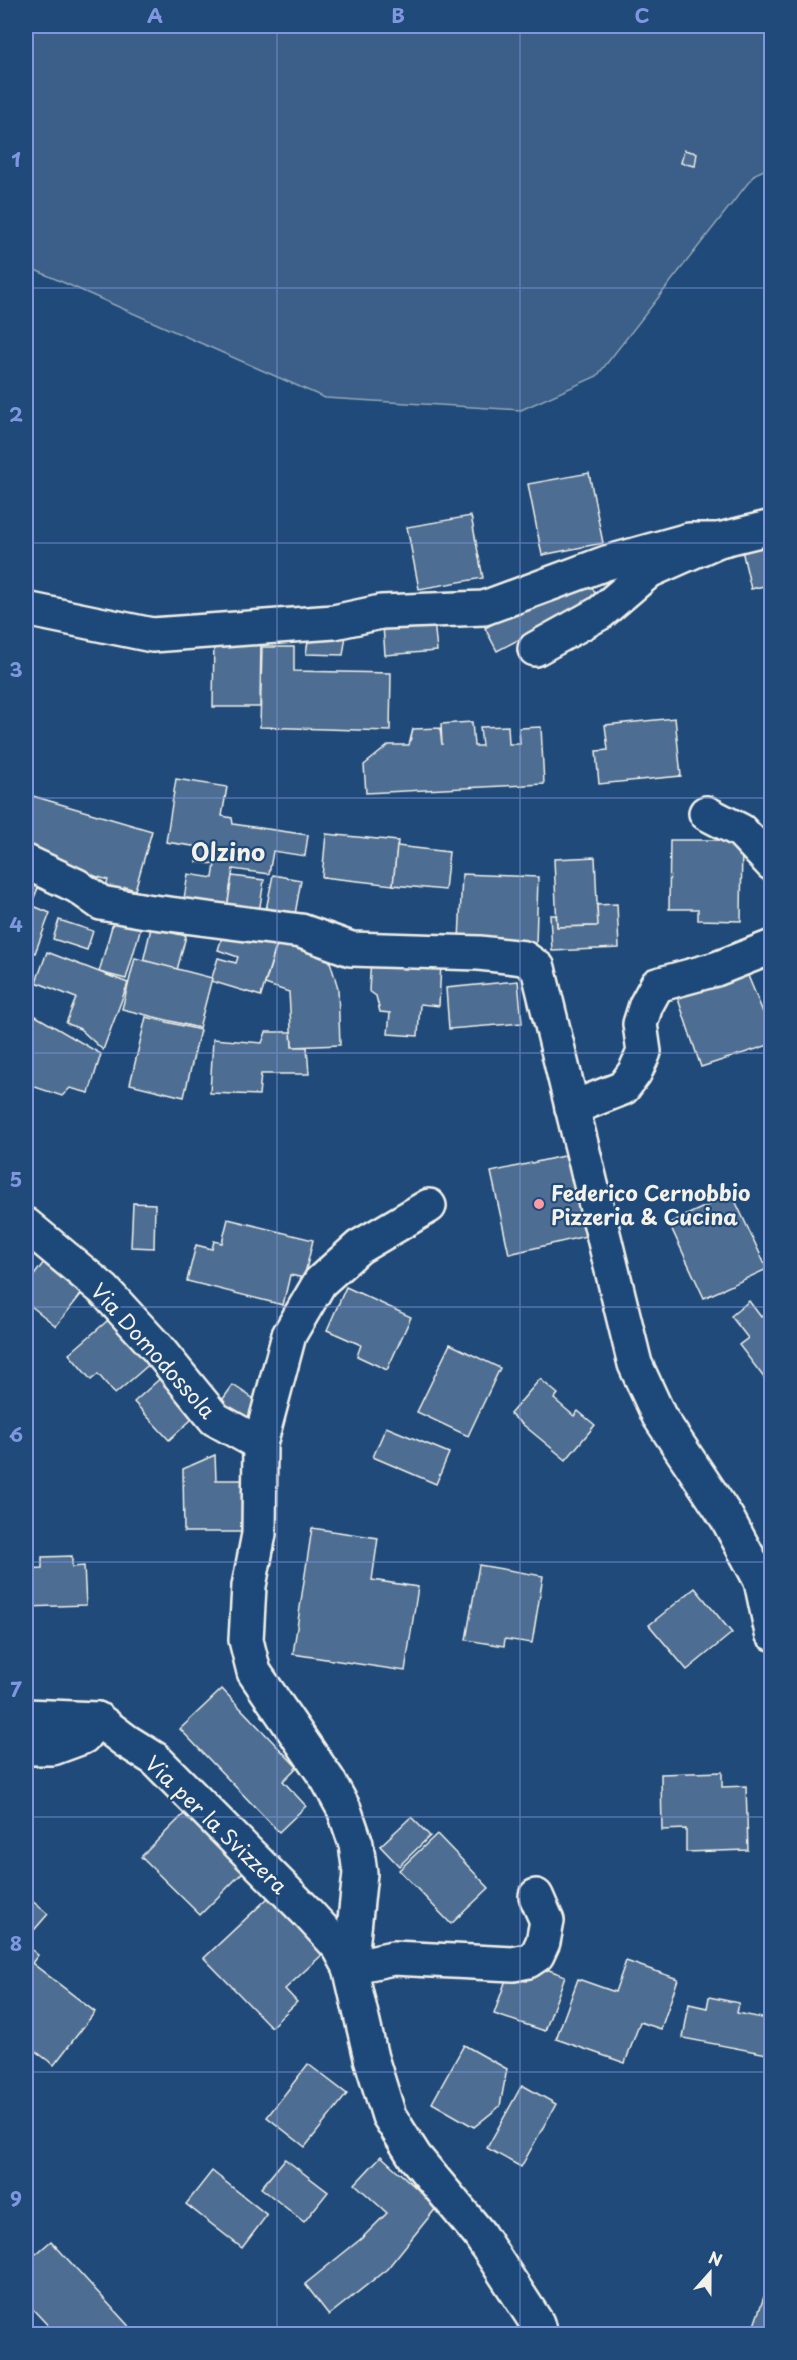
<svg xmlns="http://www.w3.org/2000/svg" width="797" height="2360" font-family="'Playpen Sans',sans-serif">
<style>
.green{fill:#3a5f88;stroke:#97a8b8;stroke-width:1.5}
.building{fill:#4d6e92;stroke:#f4f1e8;stroke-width:1.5}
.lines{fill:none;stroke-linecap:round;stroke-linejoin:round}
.minor-casing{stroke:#f4f1e8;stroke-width:38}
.minor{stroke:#1f4a7a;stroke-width:33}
.grid{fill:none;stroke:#7e97df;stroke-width:1.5;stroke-opacity:0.55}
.poi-dot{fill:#ff9aa2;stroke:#1f4a7a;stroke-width:2}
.labels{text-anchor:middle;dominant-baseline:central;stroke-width:4.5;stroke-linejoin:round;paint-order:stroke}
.poi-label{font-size:21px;font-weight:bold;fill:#f4f1e8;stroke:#1f4a7a;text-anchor:start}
.street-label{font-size:21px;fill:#f4f1e8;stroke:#1f4a7a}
.quarter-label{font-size:24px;font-weight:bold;fill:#f4f1e8;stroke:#1f4a7a}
.neatline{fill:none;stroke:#7e97df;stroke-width:2}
.grid-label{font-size:20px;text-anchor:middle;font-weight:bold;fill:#7e97df}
</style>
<rect width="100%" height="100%" fill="#1f4a7a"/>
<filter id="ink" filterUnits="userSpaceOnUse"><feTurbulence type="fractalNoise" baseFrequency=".0167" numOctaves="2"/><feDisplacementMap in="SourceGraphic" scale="12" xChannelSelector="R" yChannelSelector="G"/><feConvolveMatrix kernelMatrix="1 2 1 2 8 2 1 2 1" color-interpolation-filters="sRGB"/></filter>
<g filter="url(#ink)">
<!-- green -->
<path class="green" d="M26,26H771V167L755,174L597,376L521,410L325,398L26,266Z"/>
<!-- building -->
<g class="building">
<path d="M684,150L697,153L695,166L681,163Z"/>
<path d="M589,473L603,543L542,555L528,484Z"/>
<path d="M471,516L483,578L419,589L407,527Z"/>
<path d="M772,543V584L751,589L742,550Z"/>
<path d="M585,575L598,598L497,651L485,628Z"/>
<path d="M434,620L437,651L385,655L383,625Z"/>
<path d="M310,628L347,629L343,655L306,654Z"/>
<path d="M214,637L261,638L260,707H213Z"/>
<path d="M262,647H294V671L391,673L390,731L260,727Z"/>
<path d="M675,718L681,776L599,784L596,751L608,750L605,725Z"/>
<path d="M472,722L474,746H482L480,727L508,726L509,744H520L519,728L541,727L544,784L366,793L364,765L389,745H409L413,729L440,728L442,745L441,724Z"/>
<path d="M176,779L227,787L222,816L232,818L233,824L308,835L305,856L273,851L269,874L233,869L226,915L182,911L188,874L213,878L215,864L197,862L199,847L166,842Z"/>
<path d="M26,794L152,831L135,890L125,887L121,903L102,897L108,880L26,855Z"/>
<path d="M326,834L398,841L393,885L322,877Z"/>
<path d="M670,840H742L741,921L698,920V909H669Z"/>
<path d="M397,846L449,852L445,890L393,885Z"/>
<path d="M595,857L598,926L557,927L554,859Z"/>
<path d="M26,869L43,876L31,905L50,913L35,953L26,950Z"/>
<path d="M462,874L538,877L536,945L459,941Z"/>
<path d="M273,875L301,880L293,926L264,920Z"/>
<path d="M232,876L264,880L258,919L226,915Z"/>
<path d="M617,904L619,948L552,951L550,915H556L557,927L598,926L597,905Z"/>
<path d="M114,919L141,927L126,979L99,972Z"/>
<path d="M59,920L93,931L87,950L53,939Z"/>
<path d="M151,928L186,936L177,970L143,962Z"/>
<path d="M225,928L277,944L261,996L211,981L218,958L236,963L238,957L218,950Z"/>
<path d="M279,938L328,955L338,988L340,1045L292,1047L289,992L265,984Z"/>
<path d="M47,952L128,983L103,1050L80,1029L66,1023L76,998L36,982Z"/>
<path d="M371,957L441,962L439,1006L420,1004L418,1036L388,1034L390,1013L380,1012L376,996L369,991Z"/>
<path d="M135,958L212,978L199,1028L122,1009Z"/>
<path d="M744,966L772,1034V1044L701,1067L675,990Z"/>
<path d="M26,976L36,982L26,1002Z"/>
<path d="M518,981L522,1023L449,1029L446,988Z"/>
<path d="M27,1011L101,1054L89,1093L70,1088L62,1096L26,1084Z"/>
<path d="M146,1017L200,1030L184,1097L130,1084Z"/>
<path d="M266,1032H291L292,1047H307L309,1074H261L259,1095L210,1093L213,1039L262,1043Z"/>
<path d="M568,1155L586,1236L509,1254L491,1172Z"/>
<path d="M732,1194L767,1269L704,1298L669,1223Z"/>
<path d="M133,1203L155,1204L154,1248L131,1247Z"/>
<path d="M228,1219L313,1240L304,1278L290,1275L283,1305L187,1281L196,1245L212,1249L214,1241L222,1243Z"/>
<path d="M44,1262L83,1292L56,1326L26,1302V1286Z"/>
<path d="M346,1287L411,1317L387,1370L357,1356L361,1345L327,1330Z"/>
<path d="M749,1301L761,1317L772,1309V1388L739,1345L748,1338L731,1316Z"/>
<path d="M114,1315L153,1361L115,1394L98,1374L91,1380L69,1354Z"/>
<path d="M450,1344L500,1368L468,1436L417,1412Z"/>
<path d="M166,1373L201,1411L169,1440L134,1402Z"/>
<path d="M540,1379L558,1394L554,1399L574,1416L578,1411L595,1425L566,1460L510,1414Z"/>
<path d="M233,1385L263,1405L251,1424L220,1403Z"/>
<path d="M386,1427L449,1453L436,1484L373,1457Z"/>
<path d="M215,1455L216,1480H248L249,1532H184L183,1469Z"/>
<path d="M312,1528L378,1538L372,1580L418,1587L405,1671L293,1654Z"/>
<path d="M72,1556V1567L84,1566L86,1605L26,1607V1569L42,1568V1557Z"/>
<path d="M479,1565L543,1576L532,1643L505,1639L504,1646L466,1640Z"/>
<path d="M695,1588L732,1633L687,1670L649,1625Z"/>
<path d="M222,1689L297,1767L283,1781L306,1806L279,1832L180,1729Z"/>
<path d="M722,1772V1787L746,1786L748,1850L686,1852V1829L662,1830L661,1774Z"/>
<path d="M187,1811L246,1869L200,1915L141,1857Z"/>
<path d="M411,1817L430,1836L399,1866L380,1846Z"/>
<path d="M437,1834L489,1888L451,1924L399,1870Z"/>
<path d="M26,1896L48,1914L29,1936L26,1933Z"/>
<path d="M269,1897L323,1954L285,1989L297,2002L271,2027L204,1958Z"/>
<path d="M26,1945L38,1955L32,1963L95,2012L54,2065L26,2044Z"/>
<path d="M626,1961L678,1979L661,2029L640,2022L625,2063L556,2039L578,1979L615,1992Z"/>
<path d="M533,1964L565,1976L545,2031L494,2014L508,1974L526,1981Z"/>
<path d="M709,1997L739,2003L737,2013L772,2020V2055L683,2038L689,2004L707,2008Z"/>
<path d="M464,2045L507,2069L500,2106L474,2127L432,2103Z"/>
<path d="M308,2064L347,2094L305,2147L267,2117Z"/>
<path d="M522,2085L556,2104L521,2167L487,2148Z"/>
<path d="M381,2156L437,2207L387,2269L329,2315L305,2284L362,2238L387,2213L355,2184Z"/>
<path d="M285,2159L328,2192L304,2222L261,2188Z"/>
<path d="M212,2171L267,2215L242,2248L186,2204Z"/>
<path d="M51,2241L136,2334H56L26,2302V2243L36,2254Z"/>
<path d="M766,2291L772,2292V2334H751Z"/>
</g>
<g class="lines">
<defs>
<g id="minor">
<path d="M26,609L152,635L334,622L381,612L484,608L606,563L689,540H719"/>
<path d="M535,649L600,613L649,571L719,540L772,527"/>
<path d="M706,813L741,831L772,864"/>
<path d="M26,862L77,886L101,903L146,911L301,931L351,949L479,953L524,958L538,968L635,1364L659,1416L727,1518L761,1581L772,1633"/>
<path d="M572,1108L623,1088L635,1072L644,1052L640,1024L646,1005L657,985L716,969L772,947"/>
<path d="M429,1206L359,1247L320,1282L289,1335L260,1444L259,1534L249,1586L246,1640L254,1672L328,1780L344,1809L356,1844L360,1873L350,1967L371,2058L389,2116L415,2157L479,2234L537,2323L540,2334"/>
<path d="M26,1225L104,1290L158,1349L215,1419L260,1444"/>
<path d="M26,1716L97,1719L126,1741L155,1759L304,1909L339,1947L350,1967"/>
<path d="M26,1748H53L83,1737L97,1719"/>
<path d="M350,1967L393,1958L513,1964L528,1961L537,1955L543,1942L547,1921L536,1896"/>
</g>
</defs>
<!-- minor casing -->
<use href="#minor" class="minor-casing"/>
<!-- minor -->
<use href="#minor" class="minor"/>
</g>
</g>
<!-- grid -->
<path class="grid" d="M277,26V2334M520,26V2334M26,288H772M26,543H772M26,798H772M26,1053H772M26,1307H772M26,1562H772M26,1817H772M26,2072H772"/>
<!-- markers -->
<circle class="poi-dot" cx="539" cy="1204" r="6"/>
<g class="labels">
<!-- poi labels -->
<g class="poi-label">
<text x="551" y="1192">Federico Cernobbio<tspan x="551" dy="24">Pizzeria &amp; Cucina</tspan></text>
</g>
<!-- street labels -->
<g class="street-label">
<text transform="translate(154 1350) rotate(48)">Via Domodossola</text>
<text transform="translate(217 1824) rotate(44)">Via per la Svizzera</text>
</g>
<!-- quarter labels -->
<g class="quarter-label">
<text x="228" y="851">Olzino</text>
</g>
</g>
<!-- margin -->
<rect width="797" height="2360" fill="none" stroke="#1f4a7a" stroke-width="66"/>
<!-- north arrow -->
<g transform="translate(710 2273) rotate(21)" stroke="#1f4a7a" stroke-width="4.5" paint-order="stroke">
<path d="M0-4.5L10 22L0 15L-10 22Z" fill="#f4f1e8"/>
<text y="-9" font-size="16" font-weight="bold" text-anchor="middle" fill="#f4f1e8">N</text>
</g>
<rect x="33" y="33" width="731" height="2294" class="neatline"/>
<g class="grid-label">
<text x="155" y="23">A</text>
<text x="398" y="23">B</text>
<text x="642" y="23">C</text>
<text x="16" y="167">1</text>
<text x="16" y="422">2</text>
<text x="16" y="677">3</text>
<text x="16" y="932">4</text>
<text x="16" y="1187">5</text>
<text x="16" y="1442">6</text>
<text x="16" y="1697">7</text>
<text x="16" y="1951">8</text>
<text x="16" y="2206">9</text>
</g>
</svg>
